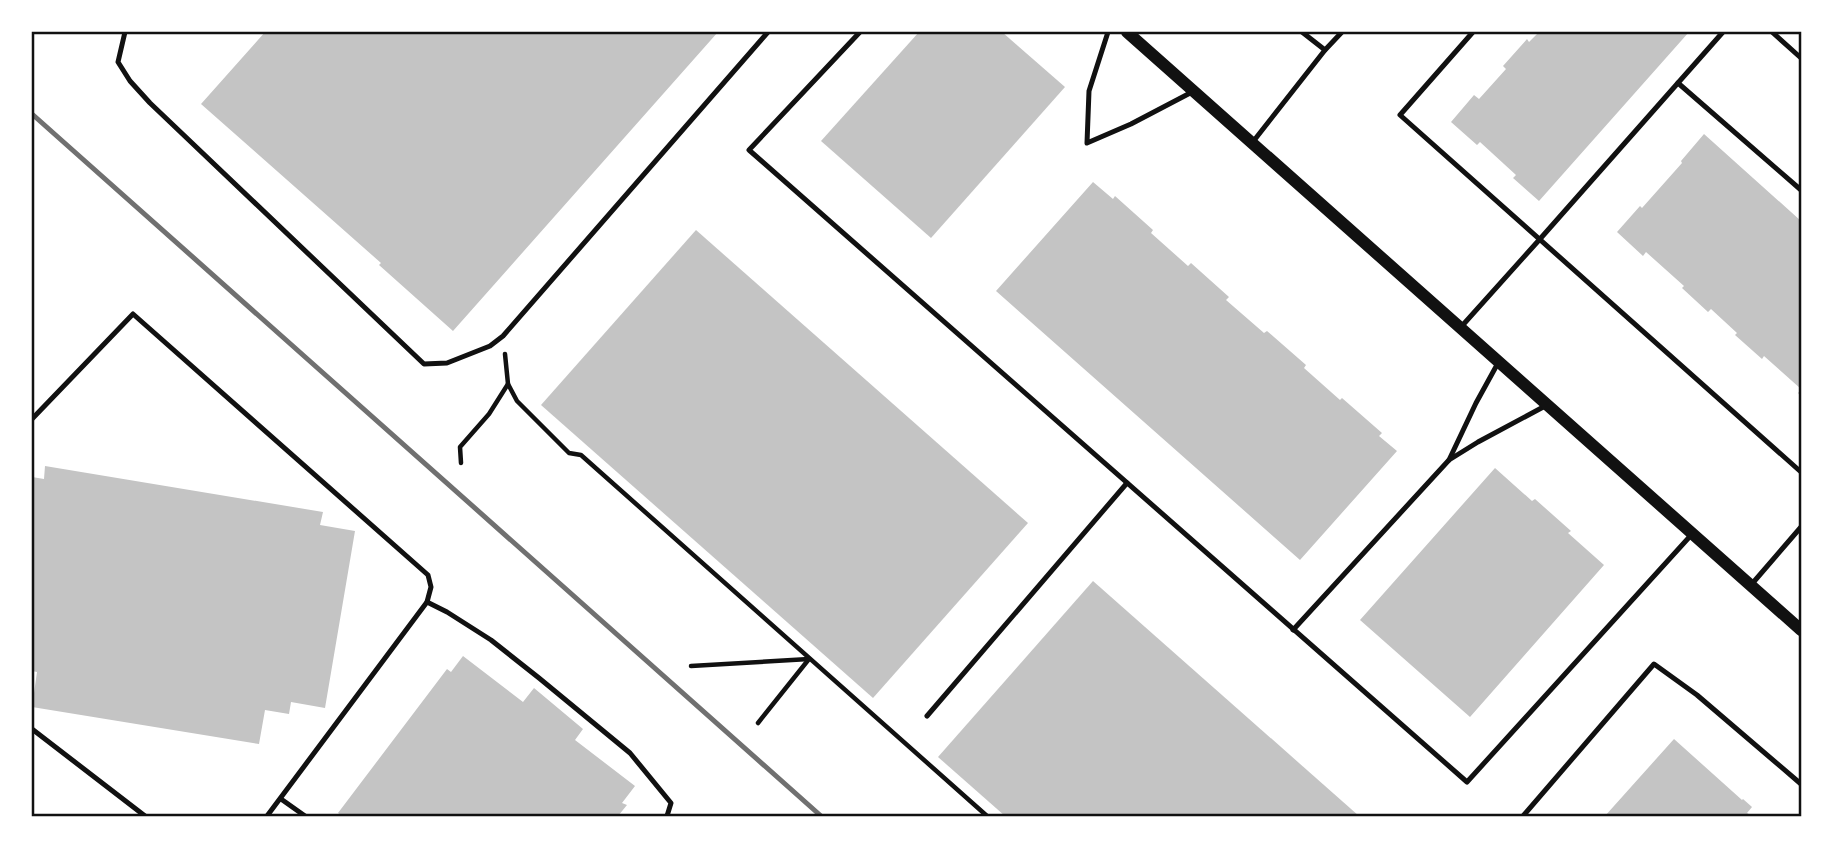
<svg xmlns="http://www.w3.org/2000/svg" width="1833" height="848" font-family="'Golos Text',sans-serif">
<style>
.building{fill:#c4c4c4}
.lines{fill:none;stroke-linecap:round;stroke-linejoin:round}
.path{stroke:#111;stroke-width:4.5}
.service{stroke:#111;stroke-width:5}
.tertiary{stroke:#111;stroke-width:12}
.rail{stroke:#707070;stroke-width:5}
.neatline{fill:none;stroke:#111;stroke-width:2.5}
</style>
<rect width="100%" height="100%" fill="#fff"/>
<!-- building -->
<g class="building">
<path d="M265,32H718L453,331L379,265L381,263L201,104Z"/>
<path d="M919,32H1002L1065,87L931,238L821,141Z"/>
<path d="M1539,32H1689L1539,201L1513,178L1516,175L1480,142L1477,145L1451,122L1474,95L1479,99L1506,69L1503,66L1527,39L1529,42Z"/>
<path d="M1704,134L1801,221V397L1798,393L1801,389L1764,356L1762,359L1735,335L1737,333L1711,309L1708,312L1682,288L1684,286L1646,252L1643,256L1617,232L1640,206L1642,208L1682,163L1681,161Z"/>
<path d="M1093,182L1113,199L1115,196L1153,230L1151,233L1188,266L1191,263L1229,297L1226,300L1264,333L1267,331L1306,365L1304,368L1340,400L1342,398L1382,433L1379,436L1397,451L1300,560L996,291Z"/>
<path d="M696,230L1028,523L873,698L541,405Z"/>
<path d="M45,466L323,512L320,525L355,531L325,708L291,702L289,714L265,710L259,744L32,707L37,672L32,671V477L44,479Z"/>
<path d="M1495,468L1532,501L1535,499L1571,531L1568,533L1604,565L1470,717L1360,620Z"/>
<path d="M1093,581L1359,816H1005L938,757Z"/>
<path d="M463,656L523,702L534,688L583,729L575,740L635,786L622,803L627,805L618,816H342L338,813L447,669L451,672Z"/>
<path d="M1674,739L1742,800L1743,799L1752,807L1747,813L1752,816H1605Z"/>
</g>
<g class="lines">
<!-- path -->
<g class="path">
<path d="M505,354L508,384"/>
<path d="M461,463L460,447L489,414L508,384L517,401L569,453L581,455L987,816"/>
<path d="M691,666L809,659"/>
<path d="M758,723L809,659"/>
</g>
<!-- service -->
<g class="service">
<path d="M125,32L118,62L130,81L150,103L424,364L447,363L490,346L503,336L768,32"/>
<path d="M860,32L749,150L1467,782L1693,533"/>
<path d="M1108,32L1089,91L1087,143L1131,124L1194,91"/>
<path d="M1302,32L1325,50"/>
<path d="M1473,32L1400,115L1801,472"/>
<path d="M1772,32L1801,58"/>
<path d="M1678,83L1801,190"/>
<path d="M1252,143L1325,50L1342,32"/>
<path d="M1461,327L1540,239L1723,32"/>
<path d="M32,419L133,314L428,575L431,587L427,602L267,816"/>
<path d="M1449,460L1476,403L1498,363"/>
<path d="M1751,585L1801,527"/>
<path d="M427,602L447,612L491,640L539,678L630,753L671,803L667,816"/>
<path d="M1293,630L1449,460L1478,442L1547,405"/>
<path d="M927,716L1127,483"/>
<path d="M32,729L145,816"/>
<path d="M281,799L305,816"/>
<path d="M1523,816L1654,664L1697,695L1801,784"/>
</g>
<!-- tertiary -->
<path class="tertiary" d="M1127,32L1801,630"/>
<!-- rail -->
<path class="rail" d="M32,114L821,816"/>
</g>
<!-- border -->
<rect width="1833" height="848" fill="none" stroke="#ffffff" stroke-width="66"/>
<rect x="33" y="33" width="1767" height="782" class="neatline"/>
</svg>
